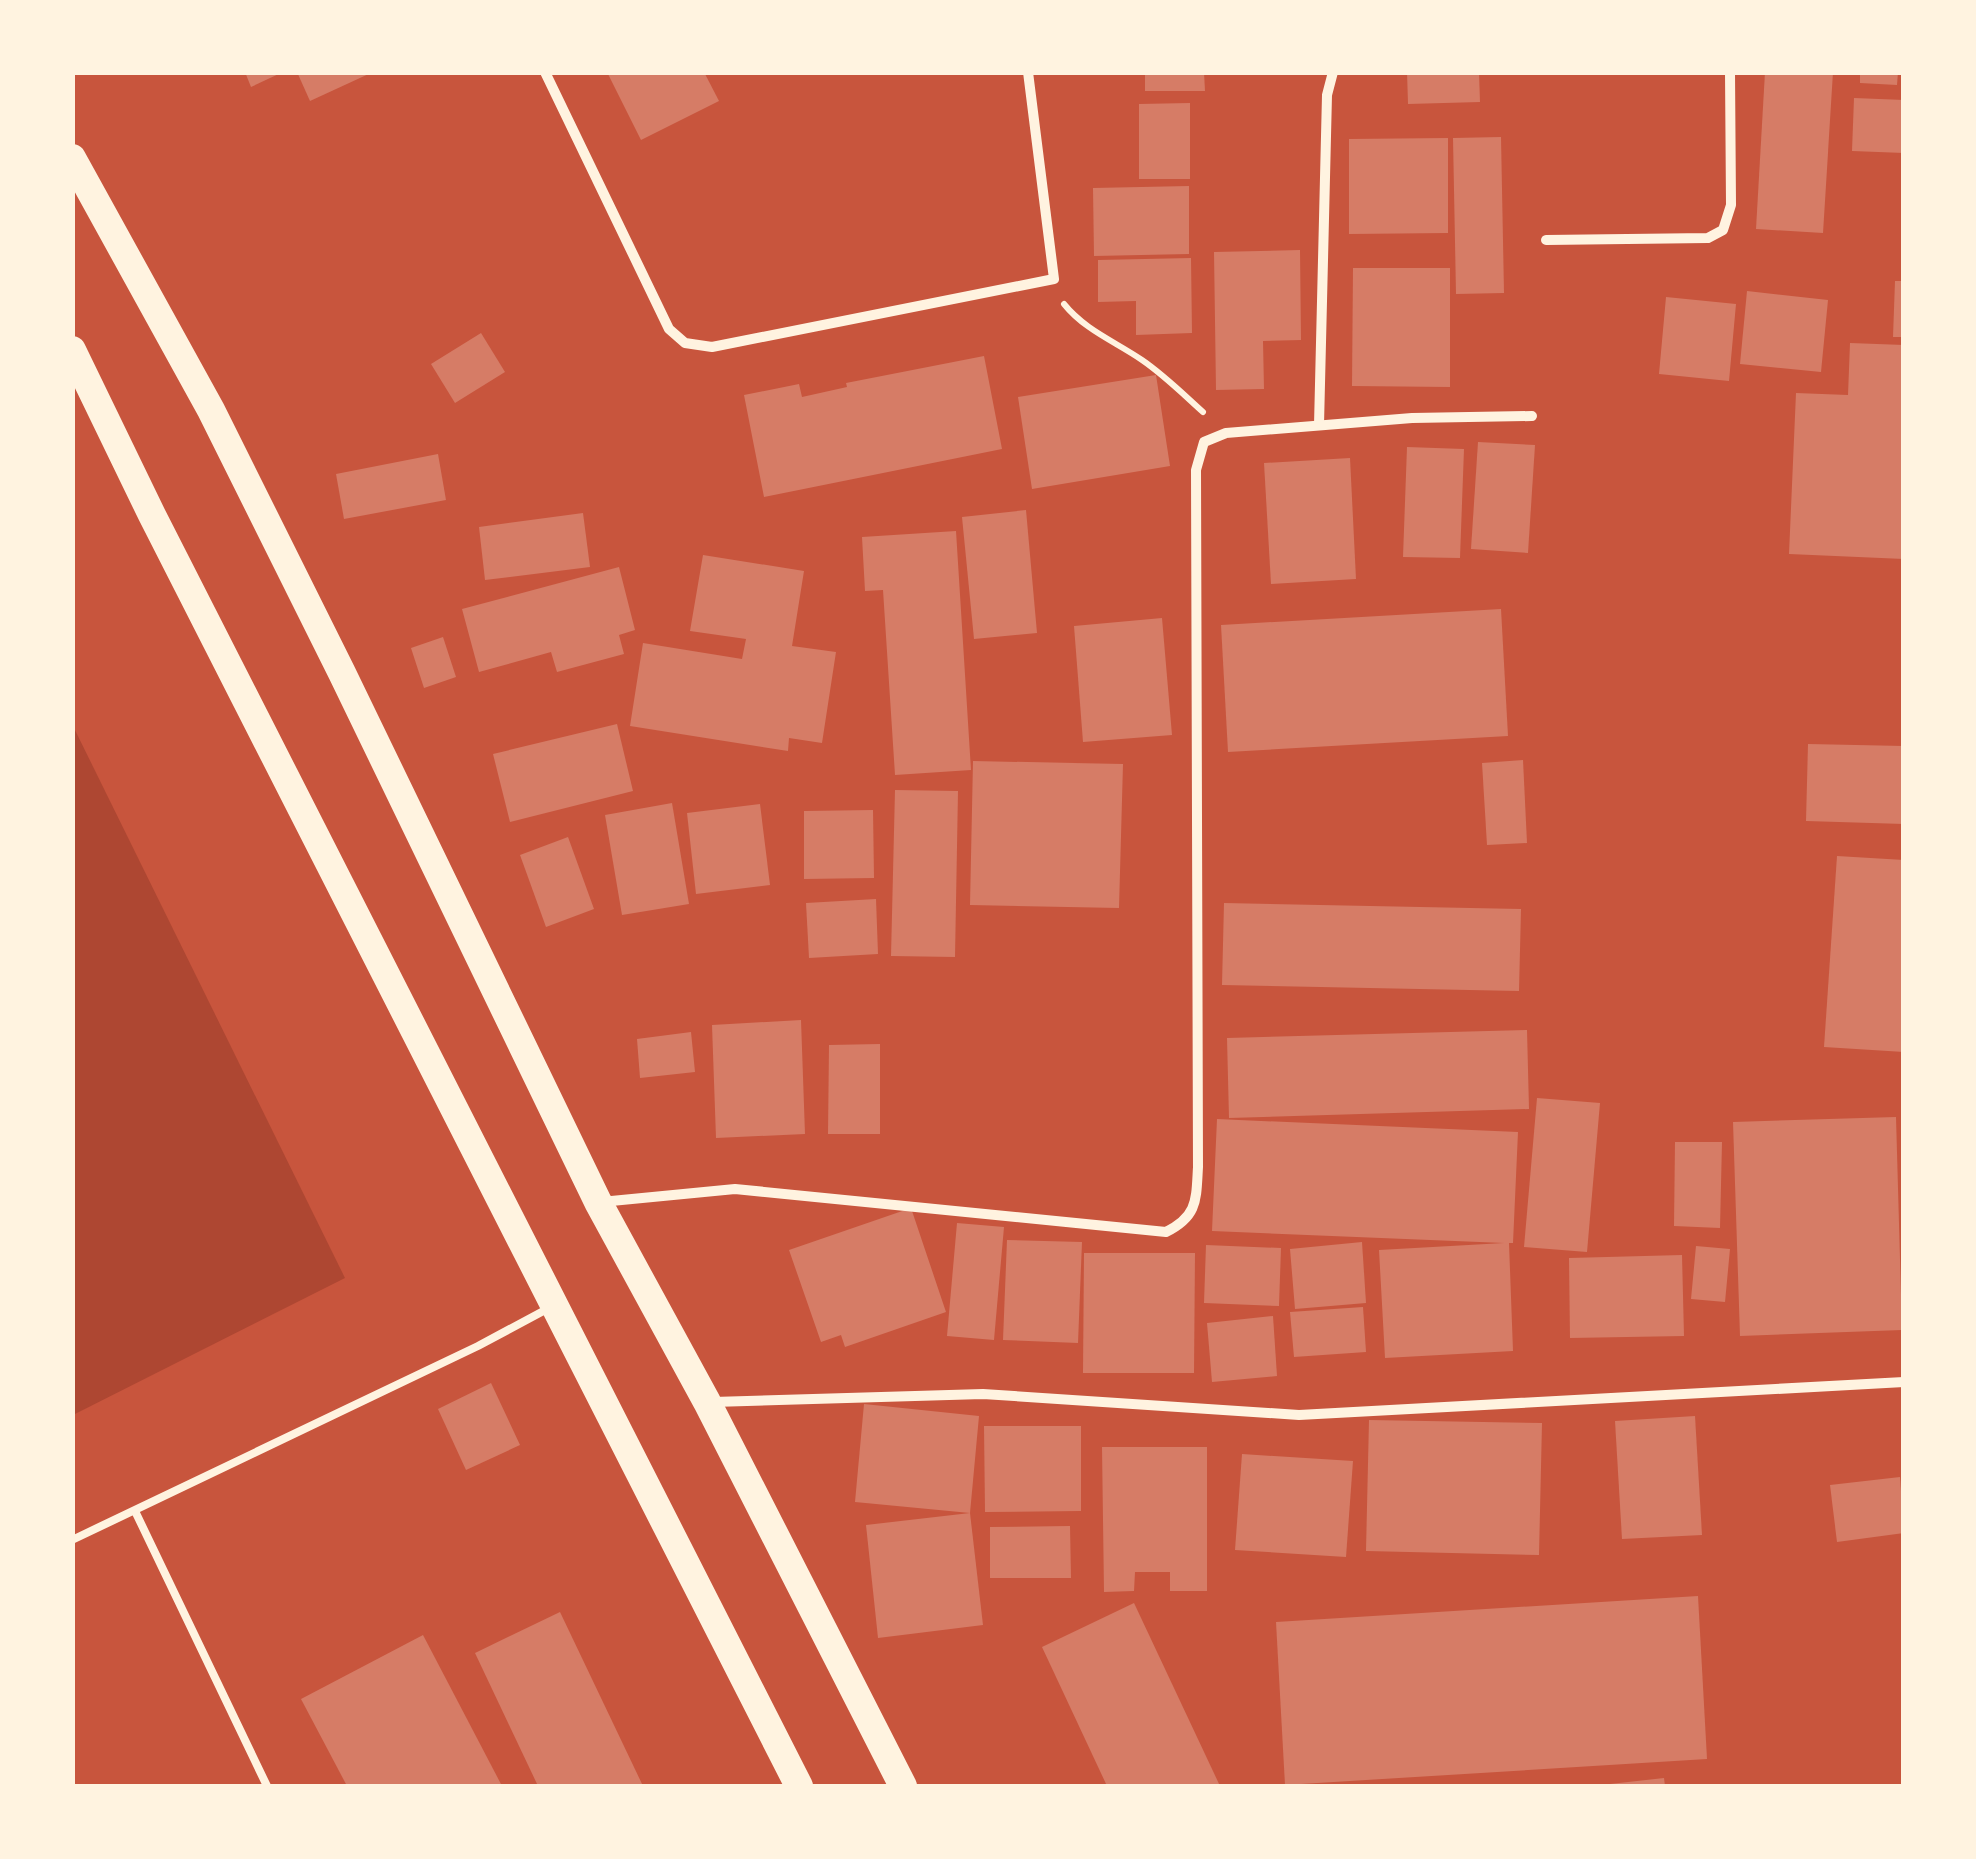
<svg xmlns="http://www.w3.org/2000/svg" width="1976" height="1859" font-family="'Work Sans',sans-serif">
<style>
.green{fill:#ae4732}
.building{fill:#d67c66}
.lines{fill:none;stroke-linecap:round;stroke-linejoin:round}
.path{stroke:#fff3e0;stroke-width:6}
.service{stroke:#fff3e0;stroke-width:8}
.minor{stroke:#fff3e0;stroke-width:10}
.trunk{stroke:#fff3e0;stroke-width:28}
</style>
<rect width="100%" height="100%" fill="#c8553d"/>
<!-- green -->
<path class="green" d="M73,726L345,1278L73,1415H72Z"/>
<!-- building -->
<g class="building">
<path d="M245,72H283L251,87Z"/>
<path d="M297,72H373L310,101Z"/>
<path d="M607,72H704L719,101L641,140Z"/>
<path d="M1145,72H1204L1205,91H1145Z"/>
<path d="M1407,72H1479L1480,102L1408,104Z"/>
<path d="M1765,72H1833L1823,233L1756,229Z"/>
<path d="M1860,72H1898L1897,85L1860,83Z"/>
<path d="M1854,98L1904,100V153L1852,151Z"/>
<path d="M1190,103V179H1139V104Z"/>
<path d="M1501,137L1504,293L1456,294L1453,138Z"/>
<path d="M1448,138V233L1349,234V139Z"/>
<path d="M1189,186V254L1094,256L1093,188Z"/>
<path d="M1300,250L1301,340L1263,341L1264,389L1216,390L1214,252Z"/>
<path d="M1191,258L1192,333L1136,335V301L1098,302V260Z"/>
<path d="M1353,268H1450V387L1352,386Z"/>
<path d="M1895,281H1904V337H1893Z"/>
<path d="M1747,291L1828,300L1821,372L1740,364Z"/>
<path d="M1666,297L1736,304L1729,381L1659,374Z"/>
<path d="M481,333L505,372L455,403L431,364Z"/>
<path d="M1850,343L1904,345V559L1789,554L1796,393L1848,395Z"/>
<path d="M984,356L1002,449L764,497L744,395L799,384L802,397L847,387L846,383Z"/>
<path d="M1156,375L1170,466L1032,489L1018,397Z"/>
<path d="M1478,442L1535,445L1528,553L1471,549Z"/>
<path d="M1407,447L1464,449L1460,558L1403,557Z"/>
<path d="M438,454L446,500L344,519L336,474Z"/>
<path d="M1350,458L1356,579L1271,584L1264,463Z"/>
<path d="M1026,510L1037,633L974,639L962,517Z"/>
<path d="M583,513L590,567L485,580L479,527Z"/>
<path d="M956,531L971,770L895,775L883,590L865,591L862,537Z"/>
<path d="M703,555L804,571L792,646L836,652L822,743L789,738L788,751L630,726L643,643L742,659L746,639L690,631Z"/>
<path d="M619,567L635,630L619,635L624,654L557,672L551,652L479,672L462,609Z"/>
<path d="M1501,609L1508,736L1228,752L1221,625Z"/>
<path d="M1162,618L1172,735L1083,742L1074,626Z"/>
<path d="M443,637L456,677L424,688L411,648Z"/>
<path d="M617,724L633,791L510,822L493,754Z"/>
<path d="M1808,744L1904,746V824L1806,821Z"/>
<path d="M1523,760L1527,843L1487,845L1482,763Z"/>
<path d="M973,761L1123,764L1119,908L970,905Z"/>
<path d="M895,790L958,791L955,957L891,956Z"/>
<path d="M672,803L689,904L622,915L605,815Z"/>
<path d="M760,804L770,885L696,894L687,813Z"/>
<path d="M873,810L874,878L804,879V811Z"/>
<path d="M568,837L594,909L546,927L520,855Z"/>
<path d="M1837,856L1904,860V1052L1824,1047Z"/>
<path d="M876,899L878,954L809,958L806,903Z"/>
<path d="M1224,903L1521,909L1519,991L1222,985Z"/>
<path d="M801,1020L805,1134L716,1138L712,1025Z"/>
<path d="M1527,1030L1529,1109L1229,1118L1227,1038Z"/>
<path d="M691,1032L695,1072L640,1078L637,1039Z"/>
<path d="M880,1044V1134H828L829,1045Z"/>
<path d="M1537,1098L1600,1103L1587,1252L1524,1247Z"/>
<path d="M1896,1117L1902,1330L1740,1336L1733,1122Z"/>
<path d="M1217,1119L1518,1132L1513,1243H1509L1513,1351L1385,1358L1379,1250L1504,1243L1212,1231Z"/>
<path d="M1675,1142H1722L1720,1228L1674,1226Z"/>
<path d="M911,1208L946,1312L845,1347L841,1335L821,1342L789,1250Z"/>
<path d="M957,1223L1004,1227L994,1340L947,1336Z"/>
<path d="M1007,1240L1082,1242L1078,1343L1003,1340Z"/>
<path d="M1362,1242L1366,1303L1295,1309L1290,1249Z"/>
<path d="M1206,1245L1281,1248L1279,1306L1204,1303Z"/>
<path d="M1696,1246L1730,1249L1725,1302L1691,1299Z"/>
<path d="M1084,1253H1195L1194,1373H1083Z"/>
<path d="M1682,1255L1684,1336L1570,1338L1569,1258Z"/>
<path d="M1363,1307L1366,1352L1294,1357L1290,1312Z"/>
<path d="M1273,1316L1277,1376L1212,1382L1207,1323Z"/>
<path d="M491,1383L520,1445L466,1470L438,1409Z"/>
<path d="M864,1404L979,1416L970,1513L855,1502Z"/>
<path d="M1695,1416L1702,1535L1622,1539L1615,1421Z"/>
<path d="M1369,1420L1542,1423L1539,1555L1366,1551Z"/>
<path d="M984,1426H1081V1511L985,1512Z"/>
<path d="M1102,1447H1207V1591H1170V1572H1135L1134,1591L1104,1592Z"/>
<path d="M1242,1454L1353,1461L1346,1557L1235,1550Z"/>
<path d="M1900,1477L1904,1533L1837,1542L1830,1485Z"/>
<path d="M970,1513L983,1625L878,1638L866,1525Z"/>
<path d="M1070,1526L1071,1578H990V1527Z"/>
<path d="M1698,1596L1707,1759L1285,1785L1276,1622Z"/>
<path d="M1134,1603L1220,1786H1107L1042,1647Z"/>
<path d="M560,1612L643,1786H538L475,1653Z"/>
<path d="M423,1635L502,1786H347L301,1699Z"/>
<path d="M1664,1778L1665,1786H1610V1784Z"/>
</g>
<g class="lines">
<!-- path -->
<path class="path" d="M1064,304C1085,330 1114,341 1142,360C1164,375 1183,394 1203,412"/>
<!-- service -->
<g class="service">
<path d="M135,1511L267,1786"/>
<path d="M72,1540L478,1346L549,1308"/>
</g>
<!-- minor -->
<g class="minor">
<path d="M545,72L669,329L685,343L712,347L1054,279L1028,72"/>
<path d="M1546,240L1708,238L1723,230L1731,205L1730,72"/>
<path d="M1319,425L1327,95L1333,72"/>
<path d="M601,1202L735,1189L1166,1232C1198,1216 1196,1200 1198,1167L1196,470L1204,442L1226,433L1412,418L1532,416"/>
<path d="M713,1402L983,1394L1299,1415L1904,1382"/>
</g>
<!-- trunk -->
<g class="trunk">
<path d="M72,158L211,410L342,673L598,1202L707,1402L903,1786"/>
<path d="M72,350L152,515L799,1786"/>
</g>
</g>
<!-- border -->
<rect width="1976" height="1859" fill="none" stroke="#fff3e0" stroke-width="150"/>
</svg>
